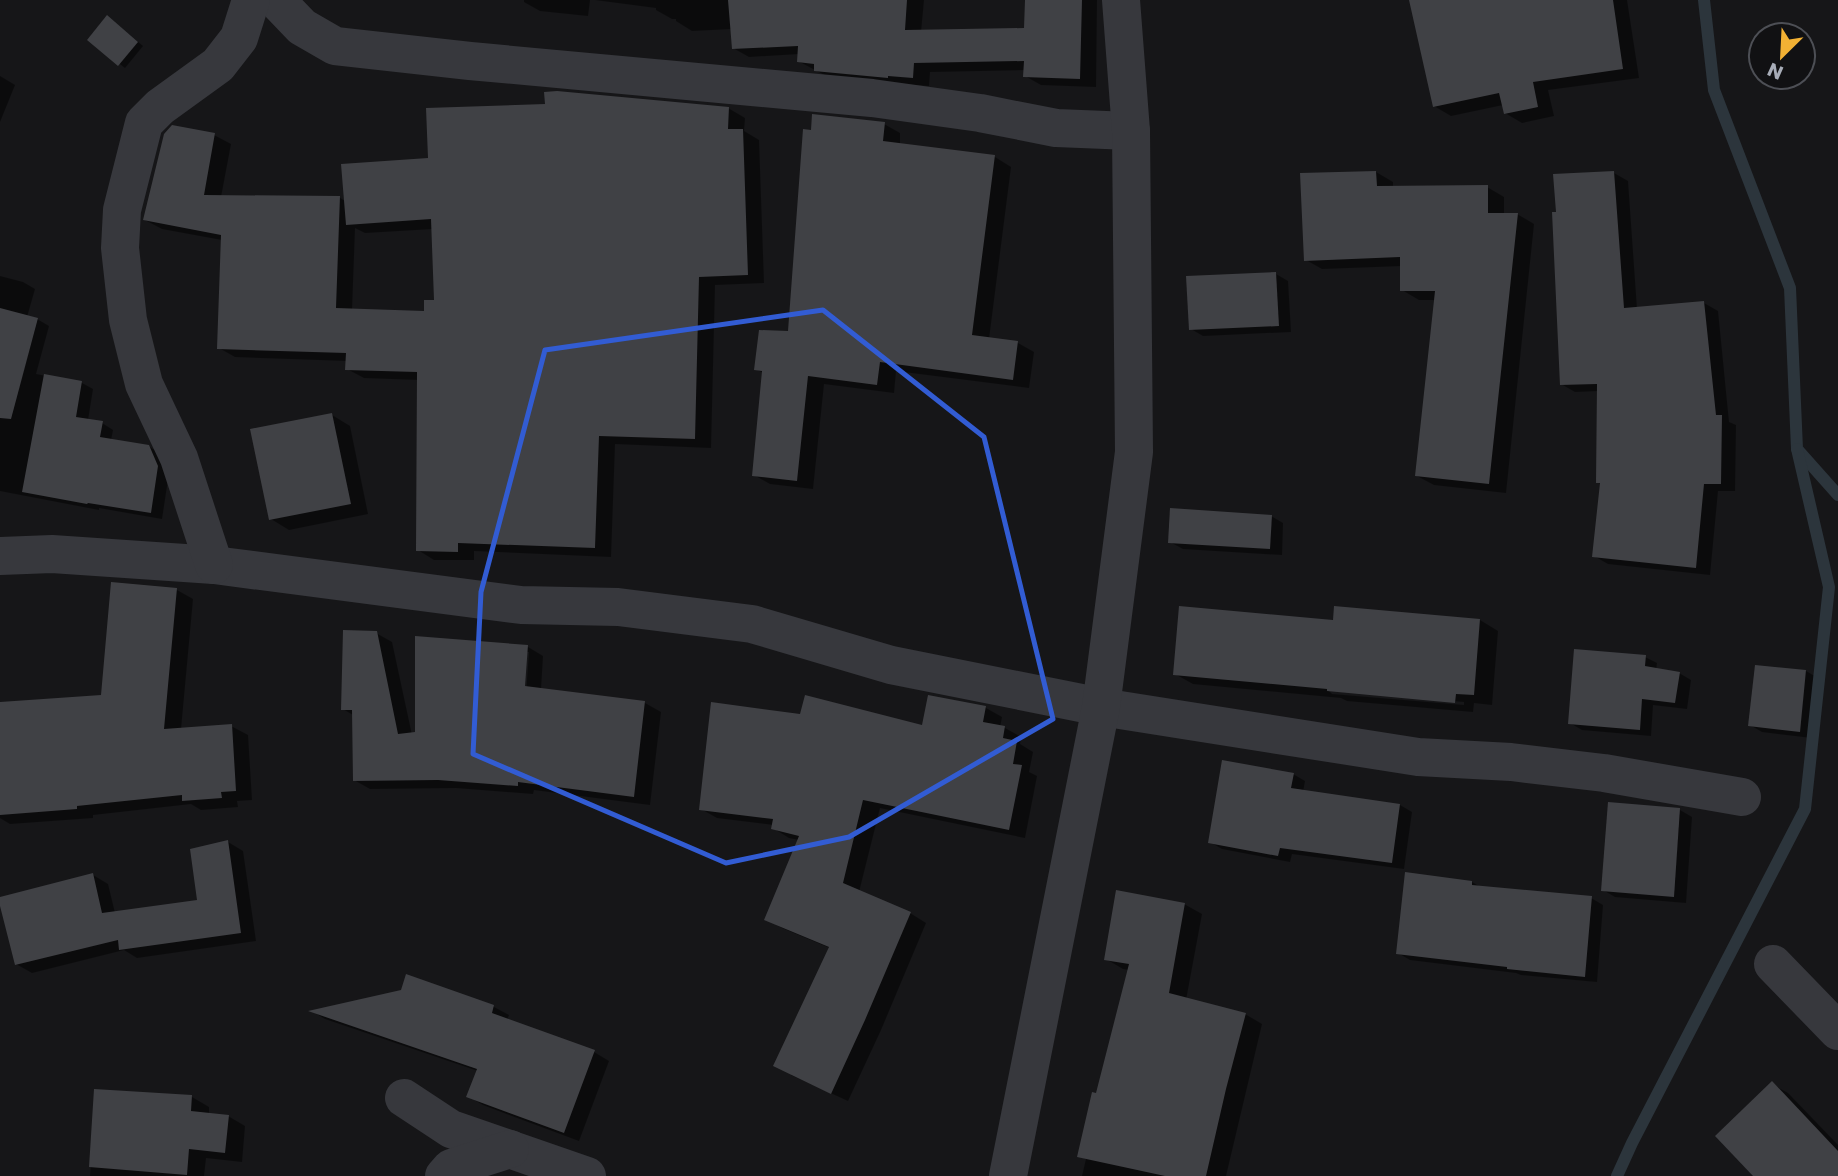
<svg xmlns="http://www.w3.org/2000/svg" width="1838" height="1176" font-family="Poppins,sans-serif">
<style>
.shadow{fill:#0007;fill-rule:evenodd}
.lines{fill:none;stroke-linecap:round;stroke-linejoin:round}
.stream{stroke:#2c353c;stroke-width:12}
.building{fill:#404145}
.street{stroke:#37383d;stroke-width:38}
.marked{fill:none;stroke:#325cd3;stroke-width:5;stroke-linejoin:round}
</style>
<rect width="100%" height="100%" fill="#161618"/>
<!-- shadow -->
<g class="shadow">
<path d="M524,0H590L588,16L540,11L524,2Z"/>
<path d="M595,0H924L921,32L1026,30L1027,0H1097L1096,87L1041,85L1025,76V70L930,72L929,86L832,79L798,61L799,54L749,57L733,48L732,29L692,31L676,21V19H672L656,10V8Z"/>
<path d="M1415,0H1627L1639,78L1548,90L1554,116L1522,123L1505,113L1503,105L1451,116L1434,106Z"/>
<path d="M113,21L143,46L125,68L89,40Z"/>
<path d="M0,76L15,85L0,122Z"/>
<path d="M728,108L745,118L744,131L759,140L764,283L715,285L711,448L615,444L611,557L474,551V560H434L418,550L419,380L364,378L347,369L348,361L235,357L219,348L222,240L162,229L145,220L214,135L231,144L221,197H339L346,202L430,160ZM355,228L365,233L433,229L436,302L426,313L352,310Z"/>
<path d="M884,124L900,133V145L995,157L1011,167L989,339L1018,343L1034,352L1029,388L896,371L894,393L824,384L813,489L770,484L754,475L763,373L756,369L790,333Z"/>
<path d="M1376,172L1393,182V188L1487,187L1504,197V215L1517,214L1534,224L1506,493L1434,485L1417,476L1435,300H1419L1402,290V266L1322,269L1306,260Z"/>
<path d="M1614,173L1628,181L1637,309L1704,303L1718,311L1729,422L1736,425L1735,491H1718L1710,575L1608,564L1594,556L1601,484L1597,482L1598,391L1575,392L1561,384Z"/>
<path d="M1276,274L1288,281L1291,332L1203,336L1191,329Z"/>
<path d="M0,276L23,282L35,289L27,317L37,319L49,326L36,374L82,383L93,389L88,420L102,423L113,430L111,440L148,446L160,453L169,473L162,519L99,508V510L0,491Z"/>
<path d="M332,415L350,426L368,514L289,530L271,519Z"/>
<path d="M1271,516L1283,523L1282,555L1183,549L1170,542Z"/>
<path d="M177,590L193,599L181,729L231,726L248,735L252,800L237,801L238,807L201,810L191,804L93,815V818L10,824L0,818V703L103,696Z"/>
<path d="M1480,620L1498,631L1492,705L1474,703L1473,712L1347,701L1341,698L1193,684L1175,674L1335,622ZM1328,690L1464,702V705L1332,694Z"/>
<path d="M376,633L392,642L412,735L416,734L528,647L543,656L541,689L645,703L661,712L650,805L534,790L533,794L456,788L370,789L354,780L353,715L343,709ZM526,652H529L526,694H523Z"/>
<path d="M1645,657L1657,663L1656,670L1679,673L1691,680L1687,709L1653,705L1651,736L1582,730L1570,723Z"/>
<path d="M1756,666L1806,671L1818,678L1812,738L1762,732L1750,725Z"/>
<path d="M930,697L986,708L1002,717L1000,727L1005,728L1021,737L1020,744L1033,752L1029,772L1037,776L1025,838L880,808L859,892L910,913L926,923L881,1030L848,1101L791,1075L830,948L782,928L766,919L799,840L789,838L773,828L774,825L717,818L701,809L801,716L924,728Z"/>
<path d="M1293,774L1305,781L1303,792L1400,805L1412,812L1404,869L1292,854L1290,862L1222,849L1210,842Z"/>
<path d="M1680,810L1692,817L1686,903L1615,897L1603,890Z"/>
<path d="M228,842L243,851L256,941L137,958L124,950L32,973L16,964L0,898L93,875L108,884L115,913L199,901Z"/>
<path d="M1472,882L1482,888L1591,898L1603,905L1597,982L1521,975L1516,973L1410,960L1398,953Z"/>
<path d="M1184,904L1202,914L1186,1000L1245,1014L1262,1024L1226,1176H1082L1086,1159L1079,1156L1097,1095L1129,970L1123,969L1106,959Z"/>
<path d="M407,976L494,1007L509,1015L507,1020L594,1052L609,1061L579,1141L483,1105L468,1096L478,1071L325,1019L312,1011L402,992Z"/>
<path d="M1772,1084L1788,1093L1838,1145V1176H1756Z"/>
<path d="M96,1090L192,1097L209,1107V1114L228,1116L245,1126L242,1162L206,1158L204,1176H90Z"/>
</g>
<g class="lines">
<!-- stream -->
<g class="stream">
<path d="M1704,0L1714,90L1790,288L1797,449L1838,495"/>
<path d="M1617,1176L1632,1143L1805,809L1829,587L1797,449"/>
</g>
</g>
<!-- building -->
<g class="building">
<path d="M728,0H907L905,30L1024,28L1025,0H1082L1080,79L1023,77L1024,61L914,63L913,78L888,76V78L814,71V64L797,62L798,46L732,49Z"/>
<path d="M1409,0H1613L1623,69L1533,82L1538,107L1504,114L1499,93L1433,107Z"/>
<path d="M107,15L138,42L118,66L87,40Z"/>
<path d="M557,91L729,107L728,129H743L748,275L699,277L695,439L599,436L595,548L458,543V552L416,551L417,372L345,370L346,353L217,349L221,235L143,220L164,134L172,125L215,133L204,195L340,196L336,308L424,311V300H434L431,219L346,225L341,164L428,158L426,108L545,104L544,92Z"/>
<path d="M812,114L885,122L883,141L995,155L972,335L1018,341L1013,380L880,362L877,385L808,376L797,481L752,476L762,371L754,370L759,330L788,331L803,129L811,130Z"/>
<path d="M1376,171L1377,186L1488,185V213H1518L1489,484L1415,476L1435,291H1400V257L1304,261L1300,173Z"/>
<path d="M1614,171L1624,308L1704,301L1716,415H1722L1721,484H1704L1696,568L1592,557L1600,483H1596L1597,384L1560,385L1552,212H1556L1553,174Z"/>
<path d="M1276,272L1279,326L1189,330L1186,276Z"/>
<path d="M0,308L38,318L11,419L0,418Z"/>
<path d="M44,374L82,381L76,417L103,421L100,437L149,445L158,466L151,513L88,503L87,504L22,492Z"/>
<path d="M332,413L351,504L269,520L250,429Z"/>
<path d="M1170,508L1272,515L1270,549L1168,543Z"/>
<path d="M111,582L177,588L164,729L232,724L236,791L221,792L222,798L182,801V795L77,806V809L0,815V702L101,695Z"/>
<path d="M1179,606L1333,620L1334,606L1480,619L1474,695L1456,694L1455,703L1327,691V689L1173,675Z"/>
<path d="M343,630L377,631L398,734L415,732V636L528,645L525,686L645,701L634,797L518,782V786L438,780L353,781L352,710H341Z"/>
<path d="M1574,649L1646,655L1645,666L1680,672L1675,703L1642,699L1640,730L1568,724Z"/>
<path d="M1755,665L1806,670L1800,732L1748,726Z"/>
<path d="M805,695L922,725L928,695L986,706L983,722L1005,726L1003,738L1017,741L1013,764L1022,765L1009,830L863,800L843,883L911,912L865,1020L831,1094L773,1066L829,947L764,920L799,836L771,829L773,819L699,810L711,702L800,714Z"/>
<path d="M1222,760L1294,773L1291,788L1400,804L1392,863L1280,848L1278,856L1208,843Z"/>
<path d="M1608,802L1680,808L1674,897L1601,891Z"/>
<path d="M228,840L241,933L119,950L118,940L15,965L0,906V897L93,873L102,913L197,900L190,849Z"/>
<path d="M1405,872L1472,881V885L1592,896L1585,977L1507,969V967L1396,954Z"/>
<path d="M1116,890L1185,903L1169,993L1246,1013L1226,1089L1206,1176H1165L1077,1157L1092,1092L1096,1093L1129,964L1104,960Z"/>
<path d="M406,974L494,1005L492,1013L595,1050L564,1133L466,1097L477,1069L308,1011L401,990Z"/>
<path d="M1772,1081L1838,1151V1176H1753L1715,1136Z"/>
<path d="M94,1089L192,1095L191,1111L229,1115L225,1153L189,1149L187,1175L89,1167Z"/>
</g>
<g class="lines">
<!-- street -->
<g class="street">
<path d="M280,0V4L302,27L335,46L470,61L872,98L980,113L1056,128L1131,131"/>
<path d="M0,556L52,554L214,565L521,605L618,607L752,624L891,665L1101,707L1418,757L1511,762L1604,773L1742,797"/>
<path d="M214,565L179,458L144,384L128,320L120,248L122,210L144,123L160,107L218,65L239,38L251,0"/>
<path d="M1773,964L1838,1031"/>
<path d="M404,1098L451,1129L587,1176"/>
<path d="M444,1176L451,1168L510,1149"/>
<path d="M1008,1176L1101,707L1134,452L1131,131L1121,0"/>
</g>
</g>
<!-- marked area -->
<path class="marked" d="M823,310L984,437L1053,719L849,837L726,863L473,754L481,592L545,350Z"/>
<!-- north arrow -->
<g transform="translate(1782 56) rotate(204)"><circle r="33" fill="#111113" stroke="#4d4f55" stroke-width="2"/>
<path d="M0-5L12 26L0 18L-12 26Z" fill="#f2b134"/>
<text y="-10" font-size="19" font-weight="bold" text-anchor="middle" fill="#a8adb8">N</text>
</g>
</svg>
